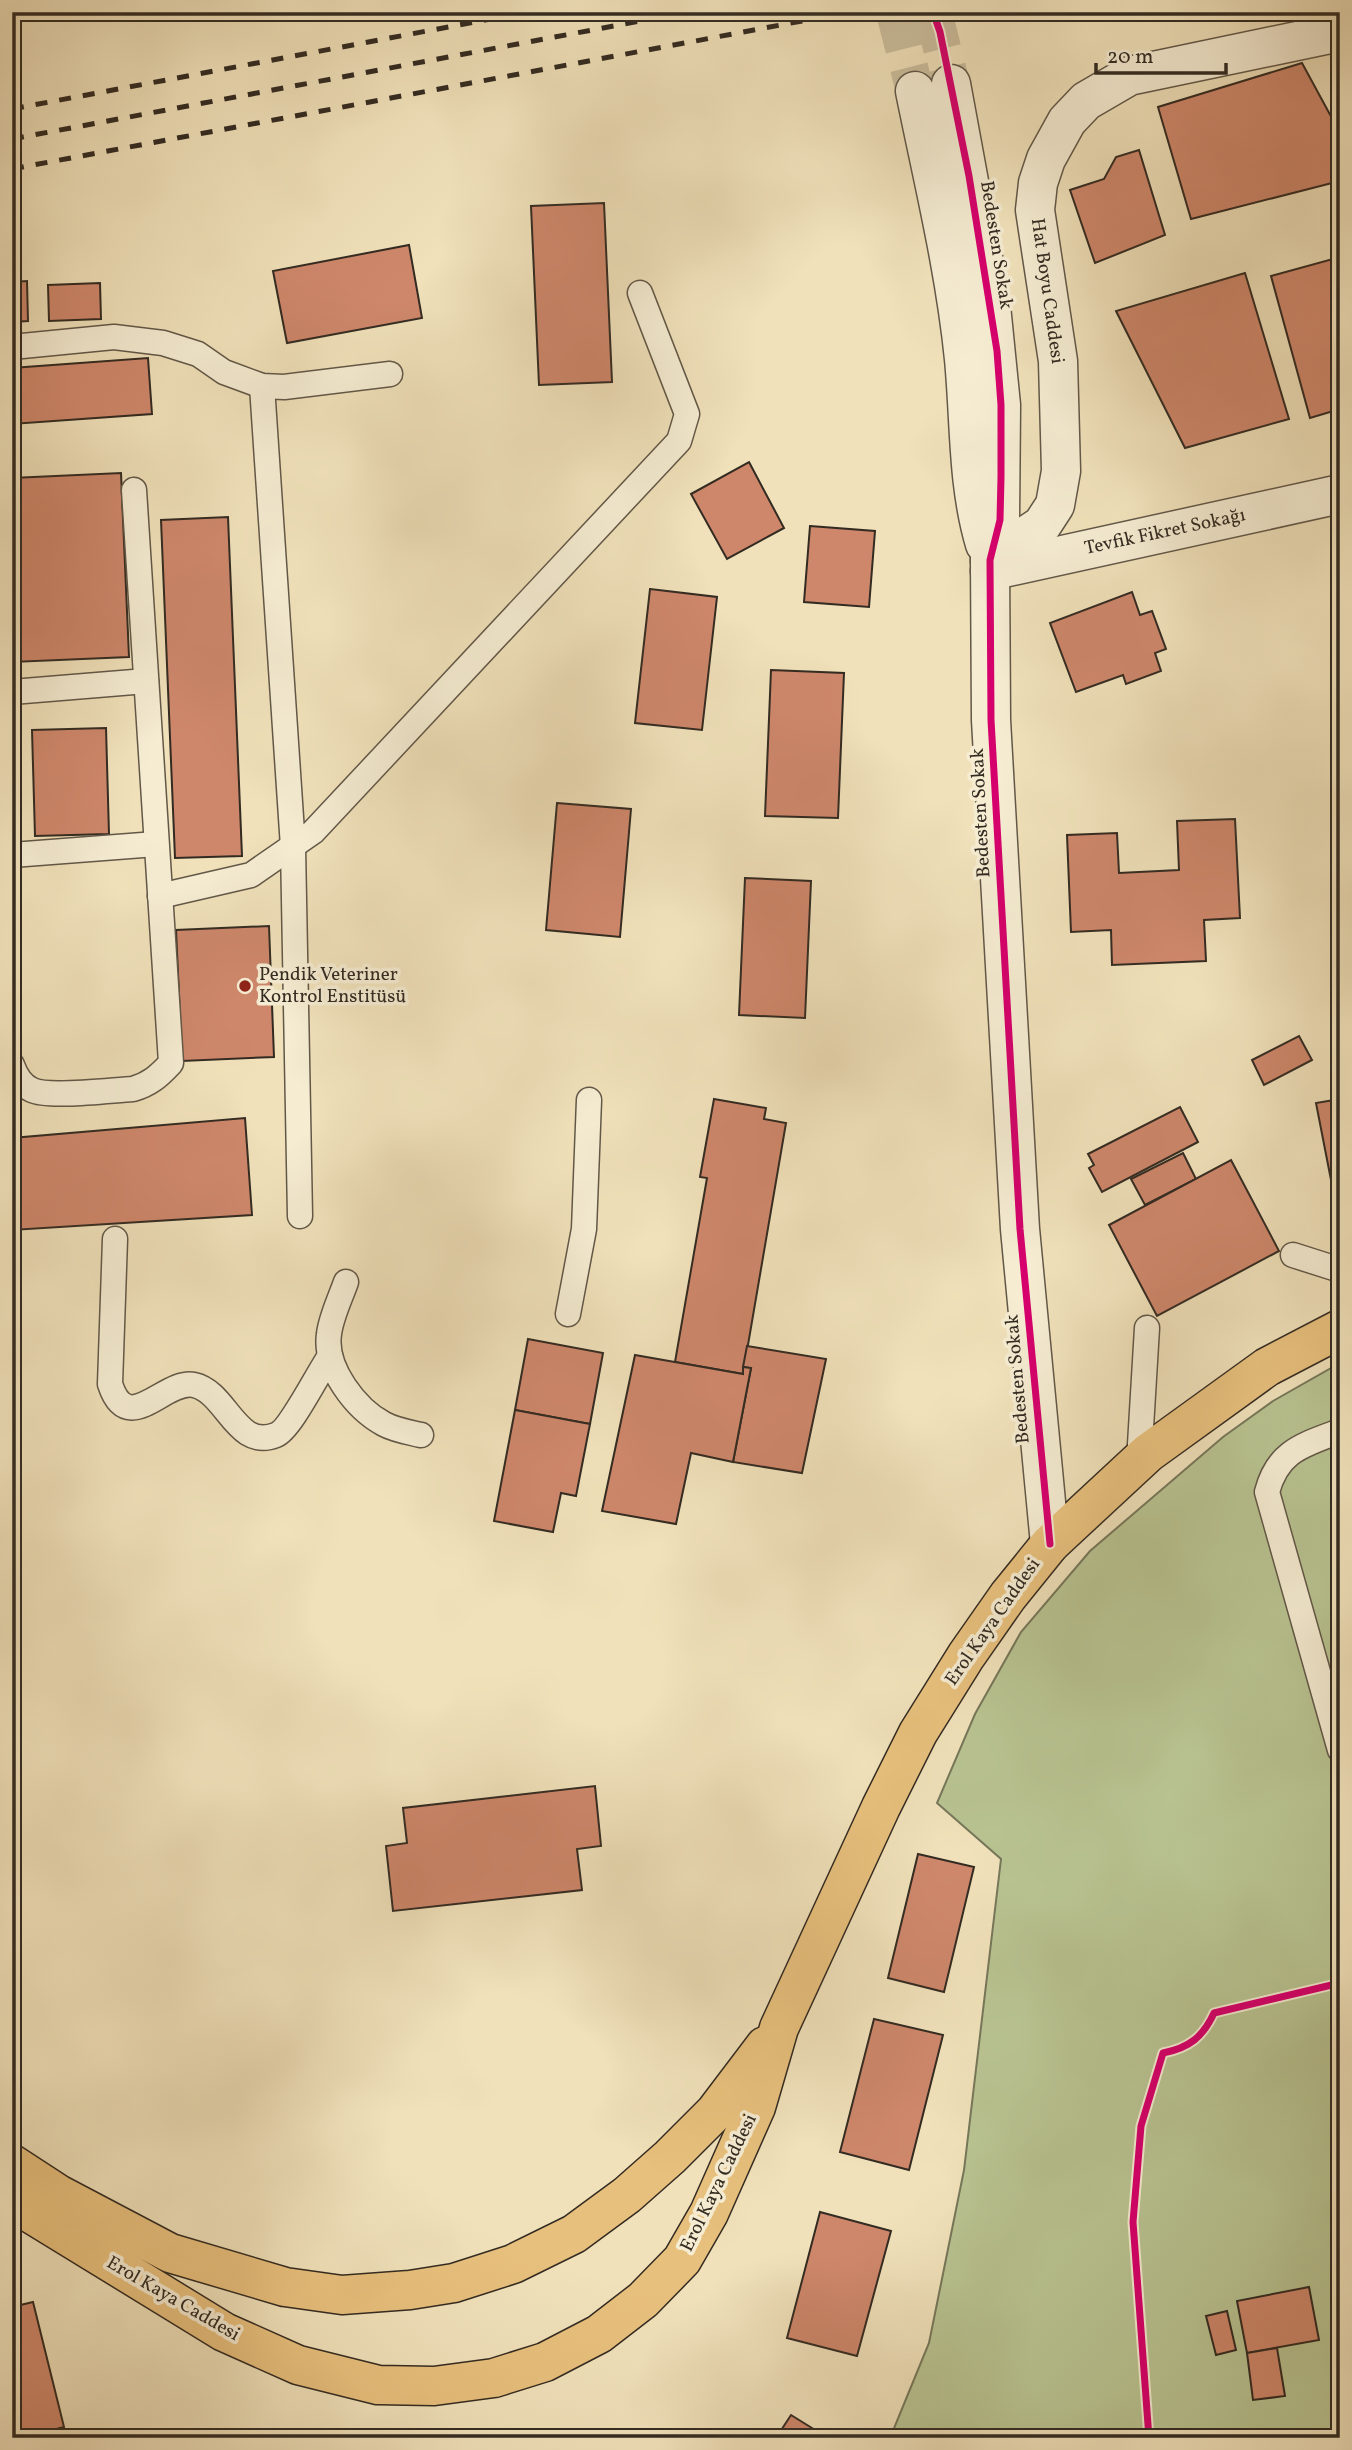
<svg xmlns="http://www.w3.org/2000/svg" width="1352" height="2450" font-family="Vollkorn,serif">
<style>
.green{fill:#b8c391;stroke:#76775a;stroke-width:2}
.building{fill:#ce876b;stroke:#332b22;stroke-width:2}
.lines{fill:none;stroke-linecap:round;stroke-linejoin:round}
.tertiary-tunnel{stroke:#cabd9c;stroke-width:38;stroke-dasharray:38 19;stroke-linecap:butt}
.service-casing{stroke:#625848;stroke-width:27}
.minor-casing{stroke:#625848;stroke-width:41}
.tertiary-casing{stroke:#625848;stroke-width:41}
.primary-casing{stroke:#332b22;stroke-width:41}
.service{stroke:#f5ecd2;stroke-width:24}
.minor{stroke:#f5ecd2;stroke-width:38}
.tertiary{stroke:#f5ecd2;stroke-width:38}
.primary{stroke:#e8c07d;stroke-width:38}
.rail{stroke:#332b22;stroke-width:5;stroke-dasharray:12 12;stroke-linecap:butt}
.cycleway-casing{stroke:#f5ecd2;stroke-width:11}
.cycleway{stroke:#d6006c;stroke-width:7}
.poi-dot{fill:#8f2418;stroke:#f5ecd2;stroke-width:2.5}
.labels{text-anchor:middle;dominant-baseline:central;stroke-width:7;stroke-linejoin:round;paint-order:stroke}
.street-label{font-size:19px;fill:#332b22;stroke:#f5ecd2}
.poi-label{font-size:19px;fill:#332b22;stroke:#f5ecd2;text-anchor:start}
</style>
<rect width="100%" height="100%" fill="#f0e1ba"/>
<filter id="stains"><feTurbulence type="fractalNoise" baseFrequency=".00286" numOctaves="4"/><feColorMatrix values="0 0 0 0 .2 0 0 0 0 .09 0 0 0 0 .02 0 0 0 .5 -.17"/></filter>
<radialGradient id="worn" r=".72"><stop offset=".6" stop-color="#630" stop-opacity="0"/><stop offset="1" stop-color="#630" stop-opacity=".3"/></radialGradient>
<!-- green -->
<path class="green" d="M1340,1363V2438H890L929,2343L964,2170L1001,1859L937,1803L975,1714L1021,1632L1090,1551L1223,1437L1273,1401Z"/>
<!-- building -->
<g class="building">
<path d="M1302,63L1340,133V181L1191,219L1158,107Z"/>
<path d="M1139,150L1165,235L1095,263L1070,190L1104,179L1116,157Z"/>
<path d="M604,203L612,382L539,385L531,206Z"/>
<path d="M409,245L422,318L287,343L273,271Z"/>
<path d="M1340,257V409L1310,418L1271,276Z"/>
<path d="M1245,273L1289,419L1185,448L1116,311Z"/>
<path d="M27,281L28,321L12,322V282Z"/>
<path d="M100,283L101,319L49,321L48,285Z"/>
<path d="M148,358L152,414L12,424V368Z"/>
<path d="M749,462L784,528L727,559L691,494Z"/>
<path d="M121,473L129,657L12,662V478Z"/>
<path d="M228,517L242,856L175,858L161,520Z"/>
<path d="M810,526L875,531L869,607L804,602Z"/>
<path d="M650,589L717,597L702,730L635,723Z"/>
<path d="M1132,592L1140,615L1152,611L1166,649L1155,653L1161,671L1126,684L1123,675L1076,692L1050,623Z"/>
<path d="M771,670L844,673L838,818L765,816Z"/>
<path d="M106,728L109,834L35,836L32,730Z"/>
<path d="M557,803L631,809L620,937L546,930Z"/>
<path d="M1235,819L1240,918L1204,920L1206,961L1112,965L1111,930L1071,932L1067,835L1117,833L1119,873L1179,870L1177,821Z"/>
<path d="M745,878L811,881L805,1018L739,1015Z"/>
<path d="M269,926L274,1057L182,1061L176,930Z"/>
<path d="M1299,1036L1312,1060L1264,1085L1252,1060Z"/>
<path d="M714,1099L766,1108L764,1119L786,1123L743,1374L675,1362L707,1178L700,1177Z"/>
<path d="M1340,1099V1178L1331,1180L1316,1103Z"/>
<path d="M1180,1107L1198,1142L1102,1192L1089,1168L1094,1165L1088,1154Z"/>
<path d="M245,1118L252,1215L12,1230V1138Z"/>
<path d="M1183,1153L1196,1179L1145,1205L1131,1179Z"/>
<path d="M1231,1160L1279,1251L1157,1316L1109,1225Z"/>
<path d="M528,1339L603,1353L590,1424L515,1410Z"/>
<path d="M747,1346L826,1359L802,1473L733,1462L751,1368L743,1367Z"/>
<path d="M635,1355L743,1374V1367L751,1368L733,1462L691,1453L676,1524L602,1511Z"/>
<path d="M515,1410L590,1424L576,1496L561,1493L553,1532L494,1521Z"/>
<path d="M595,1786L601,1846L577,1849L582,1890L393,1911L386,1846L407,1843L403,1808Z"/>
<path d="M918,1854L974,1867L944,1992L888,1978Z"/>
<path d="M874,2019L943,2035L909,2170L840,2152Z"/>
<path d="M820,2212L891,2231L857,2356L787,2338Z"/>
<path d="M1309,2287L1319,2340L1247,2353L1237,2301Z"/>
<path d="M33,2302L64,2427L21,2438H12V2307Z"/>
<path d="M1227,2311L1236,2350L1216,2355L1206,2316Z"/>
<path d="M1277,2348L1285,2396L1253,2400L1247,2353Z"/>
<path d="M791,2415L828,2438H776Z"/>
</g>
<g class="lines">
<!-- tertiary-tunnel -->
<g class="tertiary-tunnel">
<path d="M895,12L915,91"/>
<path d="M933,12L951,84"/>
</g>
<defs>
<g id="service">
<path d="M12,347L114,337L163,343L198,354L224,372L262,386L284,387L390,374"/>
<path d="M262,386L293,847L300,1216"/>
<path d="M12,692L146,681"/>
<path d="M12,855L156,844"/>
<path d="M160,896L251,875L313,832L679,441L687,414L640,293"/>
<path d="M12,1065C16,1076 21,1085 32,1090C49,1098 112,1090 133,1089C150,1084 159,1076 171,1063L134,490"/>
<path d="M115,1239L110,1384C128,1439 164,1379 194,1385C227,1392 236,1451 276,1435C290,1430 318,1373 330,1356"/>
<path d="M1293,1255L1340,1270"/>
<path d="M346,1282C340,1299 331,1317 329,1334C324,1368 356,1409 384,1424C395,1430 408,1432 421,1435"/>
<path d="M568,1314L584,1229L589,1100"/>
<path d="M1340,1431C1304,1445 1278,1450 1267,1492L1340,1750"/>
<path d="M1139,1461L1147,1328"/>
</g>
<path id="minor" d="M990,571L1340,494"/>
<g id="tertiary">
<path d="M951,84L990,296L1001,405L1000,520L990,560L991,720L1020,1229L1050,1544"/>
<path d="M915,91C933,180 955,269 964,359C970,421 967,484 985,544"/>
<path d="M990,560L1042,525L1055,505L1061,471L1058,361L1035,210L1038,183L1046,159L1067,121L1086,101L1129,76L1340,32"/>
</g>
<g id="primary">
<path d="M12,2164L58,2194L170,2253L285,2287L342,2295L410,2290L454,2283L513,2264L574,2234L627,2195L670,2157L715,2112L765,2046"/>
<path d="M12,2202L224,2332L298,2365L378,2385L434,2386L494,2378L545,2362L599,2334L643,2300L682,2260L709,2213L756,2107L779,2028L881,1807L918,1733L966,1656L1008,1596L1050,1544L1148,1453L1267,1367L1340,1329"/>
</g>
</defs>
<!-- service casing -->
<use href="#service" class="service-casing"/>
<!-- minor casing -->
<use href="#minor" class="minor-casing"/>
<!-- tertiary casing -->
<use href="#tertiary" class="tertiary-casing"/>
<!-- primary casing -->
<use href="#primary" class="primary-casing"/>
<!-- service -->
<use href="#service" class="service"/>
<!-- minor -->
<use href="#minor" class="minor"/>
<!-- tertiary -->
<use href="#tertiary" class="tertiary"/>
<!-- primary -->
<use href="#primary" class="primary"/>
<!-- rail -->
<g class="rail">
<path d="M12,109L528,12"/>
<path d="M12,139L688,12"/>
<path d="M12,169L850,12"/>
</g>
<defs>
<g id="cycleway">
<path d="M933,12L940,32L969,176L997,351L1001,405V477L1000,520L990,560L991,720L1020,1229L1050,1544"/>
<path d="M1149,2438L1133,2222L1141,2126L1163,2053C1189,2048 1203,2037 1214,2013L1340,1983"/>
</g>
</defs>
<!-- cycleway casing -->
<use href="#cycleway" class="cycleway-casing"/>
<!-- cycleway -->
<use href="#cycleway" class="cycleway"/>
</g>
<!-- markers -->
<circle class="poi-dot" cx="245" cy="986" r="7"/>
<g class="labels">
<!-- street labels -->
<g class="street-label">
<text transform="translate(996 245) rotate(81)">Bedesten Sokak</text>
<text transform="translate(1047 291) rotate(82)">Hat Boyu Caddesi</text>
<text transform="translate(1165 532) rotate(-12)">Tevfik Fikret Sokağı</text>
<text transform="translate(981 813) rotate(-93)">Bedesten Sokak</text>
<text transform="translate(1018 1379) rotate(-95)">Bedesten Sokak</text>
<text transform="translate(993 1622) rotate(-55)">Erol Kaya Caddesi</text>
<text transform="translate(719 2183) rotate(-64)">Erol Kaya Caddesi</text>
<text transform="translate(173 2299) rotate(30)">Erol Kaya Caddesi</text>
</g>
<!-- poi labels -->
<g class="poi-label">
<text x="259" y="975">Pendik Veteriner<tspan x="259" dy="22">Kontrol Enstitüsü</tspan></text>
</g>
</g>
<!-- margin -->
<rect width="1352" height="2450" fill="none" stroke="#f0e1ba" stroke-width="42"/>
<rect x="14" y="14" width="1324" height="2422" fill="none" stroke="#332b22" stroke-width="3.5"/>
<rect x="21" y="21" width="1310" height="2408" fill="none" stroke="#332b22" stroke-width="2"/>
<!-- scale -->
<path d="M1096 63v10h130v-10" fill="none" stroke="#332b22" stroke-width="3.5"/>
<text x="1107" y="63" font-size="21" fill="#332b22" stroke="#f5ecd2" stroke-width="5" paint-order="stroke">20 m</text>
<rect width="100%" height="100%" filter="url(#stains)"/>
<rect width="100%" height="100%" fill="url(#worn)"/>
</svg>
